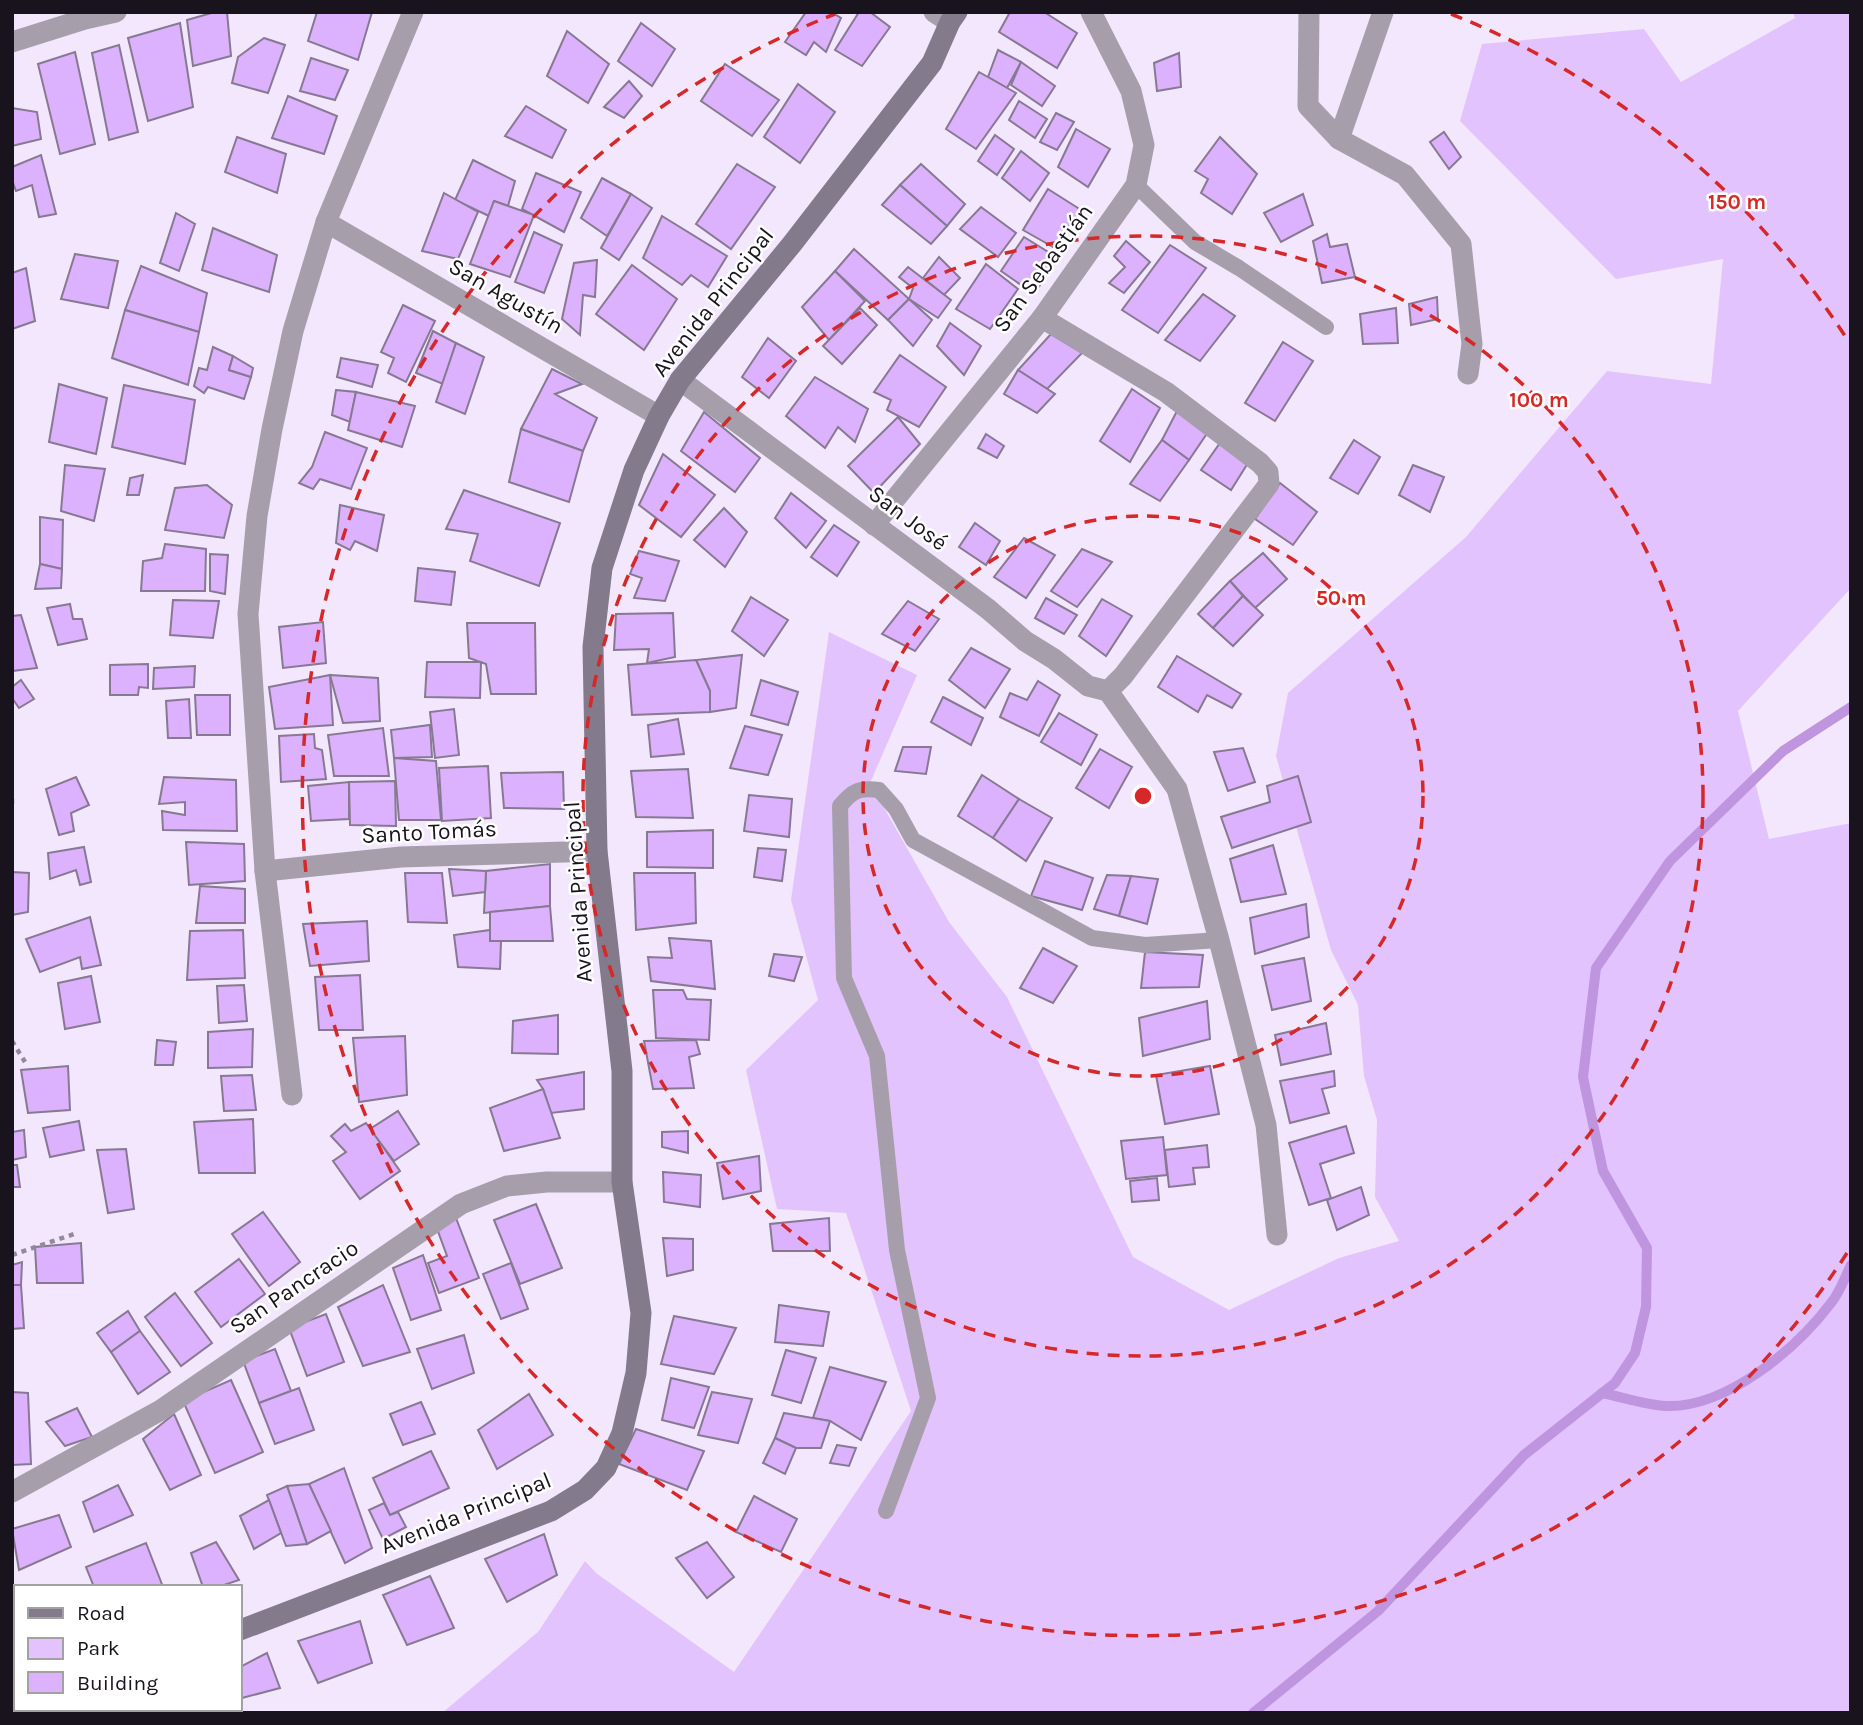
<svg xmlns="http://www.w3.org/2000/svg" width="1863" height="1725" font-family="Karla,sans-serif">
<style>
.green{fill:#e3c3fd}
.lines{fill:none;stroke-linecap:round;stroke-linejoin:round}
.stream{stroke:#bf95df;stroke-width:10}
.building{fill:#dcb1fe;stroke:#877992;stroke-width:2}
.path{stroke:#92899a;stroke-width:4.5;stroke-dasharray:5 5;stroke-linecap:butt}
.lane{stroke:#a69fab;stroke-width:16}
.street{stroke:#a69fab;stroke-width:21}
.secondary{stroke:#837a8b;stroke-width:21}
.ring{fill:none;stroke:#d62828;stroke-width:3.5;stroke-dasharray:12 9}
.labels{text-anchor:middle;dominant-baseline:central;stroke-width:5;stroke-linejoin:round;paint-order:stroke}
.street-label{font-size:23px;fill:#18131c;stroke:#fff}
.centre{fill:#d62828;stroke:#fff;stroke-width:3.5}
.ring-label{font-size:21px;text-anchor:middle;font-weight:bold;fill:#d62828;stroke:#fff;stroke-width:5;stroke-linejoin:round;paint-order:stroke}
</style>
<rect width="100%" height="100%" fill="#f3e7fe"/>
<!-- green -->
<path class="green" d="M1793,12H1851V588L1738,711L1769,839L1851,823V1713H442L538,1632L585,1561L596,1573L734,1672L911,1411L846,1213L777,1209L746,1070L818,1000L791,900L829,632L917,675L870,783L949,922L1007,997L1133,1257L1229,1310L1339,1258L1399,1241L1375,1197L1377,1120L1364,1076L1358,1005L1331,950L1276,756L1288,693L1466,537L1607,371L1711,384L1723,259L1616,279L1460,121L1482,44L1644,29L1681,82L1795,18Z"/>
<g class="lines">
<!-- stream -->
<g class="stream">
<path d="M1602,1393C1622,1397 1645,1405 1666,1406C1727,1408 1796,1349 1831,1303C1840,1292 1845,1277 1851,1265"/>
<path d="M1253,1713L1378,1611L1524,1455L1615,1383L1635,1353L1646,1307L1647,1248L1603,1171L1583,1077L1596,968L1670,861L1783,751L1851,707"/>
</g>
</g>
<!-- building -->
<g class="building">
<path d="M215,12H227L231,56L193,66L187,20Z"/>
<path d="M317,12H372L358,60L308,41Z"/>
<path d="M806,12H831L841,18L826,52L814,42L806,55L785,42Z"/>
<path d="M859,12H870L890,27L862,66L835,50Z"/>
<path d="M1010,12H1044L1077,33L1057,68L999,32Z"/>
<path d="M180,23L193,107L148,121L128,38Z"/>
<path d="M641,23L675,49L652,86L618,61Z"/>
<path d="M567,31L609,64L588,103L547,76Z"/>
<path d="M264,38L285,45L268,93L232,83L238,57Z"/>
<path d="M119,45L138,132L109,140L92,53Z"/>
<path d="M998,50L1021,62L1007,88L988,77Z"/>
<path d="M75,52L95,144L60,154L38,64Z"/>
<path d="M1179,53L1181,87L1157,91L1154,63Z"/>
<path d="M311,58L348,70L335,100L300,91Z"/>
<path d="M1021,62L1055,86L1042,106L1011,85Z"/>
<path d="M725,64L779,100L752,136L701,101Z"/>
<path d="M979,72L1016,93L976,149L946,129Z"/>
<path d="M629,81L642,96L624,118L604,107Z"/>
<path d="M798,84L835,112L800,163L764,137Z"/>
<path d="M288,96L337,116L324,154L272,138Z"/>
<path d="M1019,101L1047,119L1035,138L1009,120Z"/>
<path d="M526,106L566,130L552,158L505,136Z"/>
<path d="M12,108L37,112L41,139L12,146Z"/>
<path d="M1056,113L1074,122L1057,150L1040,142Z"/>
<path d="M1076,129L1110,149L1088,187L1058,167Z"/>
<path d="M1444,132L1461,157L1449,169L1430,142Z"/>
<path d="M995,135L1014,149L997,175L978,161Z"/>
<path d="M237,137L286,154L277,193L225,172Z"/>
<path d="M1220,137L1257,174L1232,214L1201,193L1208,179L1195,171Z"/>
<path d="M1021,151L1049,173L1030,201L1002,178Z"/>
<path d="M41,155L56,214L39,217L32,185L16,191L12,180V167Z"/>
<path d="M473,160L515,181L508,206L494,201L489,216L455,200Z"/>
<path d="M737,164L775,187L731,249L696,224Z"/>
<path d="M921,164L965,204L947,226L900,185Z"/>
<path d="M536,173L581,192L564,232L522,209Z"/>
<path d="M602,178L631,194L607,236L581,218Z"/>
<path d="M900,185L947,226L931,244L882,205Z"/>
<path d="M1048,189L1081,210L1053,247L1023,230Z"/>
<path d="M444,193L478,212L458,259L422,251Z"/>
<path d="M631,194L652,208L619,260L601,248Z"/>
<path d="M1303,194L1313,225L1281,242L1264,213Z"/>
<path d="M494,201L534,215L510,277L470,264Z"/>
<path d="M981,207L1016,233L998,257L960,229Z"/>
<path d="M176,213L195,224L179,271L160,263Z"/>
<path d="M662,216L727,256L708,287L691,275L682,285L643,258Z"/>
<path d="M213,228L277,255L269,292L202,270Z"/>
<path d="M534,232L562,245L544,293L515,282Z"/>
<path d="M1327,234L1330,247L1347,244L1355,277L1322,283L1313,241Z"/>
<path d="M1024,237L1058,258L1034,294L1001,271Z"/>
<path d="M1126,241L1150,262L1124,293L1109,283L1125,267L1114,256Z"/>
<path d="M1170,245L1206,268L1158,333L1122,310Z"/>
<path d="M854,249L909,299L888,320L835,271Z"/>
<path d="M75,254L118,261L108,308L61,299Z"/>
<path d="M939,257L960,278L944,295L923,278Z"/>
<path d="M597,260L595,297L583,295L580,335L562,319L574,263Z"/>
<path d="M986,264L1018,289L990,329L956,309Z"/>
<path d="M632,265L677,299L644,350L596,314Z"/>
<path d="M141,266L207,293L199,332L125,310Z"/>
<path d="M908,267L951,300L938,318L909,299L913,288L899,277Z"/>
<path d="M26,268L35,321L12,329V273Z"/>
<path d="M835,271L865,301L829,340L802,307Z"/>
<path d="M1203,294L1235,316L1200,361L1165,340Z"/>
<path d="M1437,297L1438,319L1411,325L1409,304Z"/>
<path d="M909,299L932,320L913,346L888,320Z"/>
<path d="M403,305L435,321L406,382L388,373L394,358L381,352Z"/>
<path d="M860,308L877,325L842,364L823,346Z"/>
<path d="M1396,308L1398,343L1363,344L1360,314Z"/>
<path d="M125,310L199,332L188,385L112,358Z"/>
<path d="M950,323L981,346L964,375L937,346Z"/>
<path d="M433,331L456,343L443,384L416,373Z"/>
<path d="M1051,334L1082,353L1047,389L1018,370Z"/>
<path d="M768,338L796,361L769,398L742,377Z"/>
<path d="M1283,342L1313,361L1275,421L1245,403Z"/>
<path d="M456,343L484,357L465,414L436,402Z"/>
<path d="M213,347L233,356L229,370L251,377L244,399L208,387L204,393L194,386L199,368L207,370Z"/>
<path d="M900,355L946,387L919,427L887,410L891,400L874,392Z"/>
<path d="M233,356L253,368L251,377L229,370Z"/>
<path d="M341,358L378,365L372,387L337,377Z"/>
<path d="M552,369L582,384L555,394L597,418L583,451L521,429Z"/>
<path d="M1018,370L1055,394L1037,413L1004,394Z"/>
<path d="M815,377L868,409L855,442L838,427L825,448L786,416Z"/>
<path d="M59,384L107,398L96,454L49,442Z"/>
<path d="M124,385L195,400L185,464L112,447Z"/>
<path d="M1132,389L1160,408L1130,462L1100,441Z"/>
<path d="M336,390L356,392L350,422L332,415Z"/>
<path d="M356,392L415,406L402,447L348,430Z"/>
<path d="M1177,411L1208,432L1189,460L1162,440Z"/>
<path d="M704,412L760,458L735,492L681,451Z"/>
<path d="M898,417L920,444L874,493L848,466Z"/>
<path d="M521,429L583,451L569,502L509,482Z"/>
<path d="M325,432L367,448L351,489L320,479L313,489L299,483L312,467Z"/>
<path d="M986,434L1004,446L997,458L978,448Z"/>
<path d="M1162,440L1189,460L1160,501L1130,484Z"/>
<path d="M1222,440L1248,463L1231,490L1201,470Z"/>
<path d="M1354,440L1380,457L1358,494L1330,478Z"/>
<path d="M663,454L715,495L681,537L639,505Z"/>
<path d="M65,465L105,469L94,521L61,511Z"/>
<path d="M1413,465L1444,477L1430,512L1399,495Z"/>
<path d="M143,475L139,495H127L130,478Z"/>
<path d="M1280,483L1317,512L1293,545L1255,519Z"/>
<path d="M207,485L232,505L224,538L165,530L175,488Z"/>
<path d="M464,490L560,523L539,586L470,561L478,534L446,529Z"/>
<path d="M791,493L826,521L806,548L775,518Z"/>
<path d="M340,505L384,515L377,551L355,541L350,550L336,543Z"/>
<path d="M724,508L747,532L725,567L694,540Z"/>
<path d="M40,517L63,520L62,569L40,564Z"/>
<path d="M975,523L1000,541L986,565L959,547Z"/>
<path d="M834,525L859,542L837,576L811,557Z"/>
<path d="M1024,538L1055,555L1026,598L994,577Z"/>
<path d="M165,544L206,549L205,591H141L143,561L162,558Z"/>
<path d="M1082,549L1112,562L1077,607L1051,591Z"/>
<path d="M639,551L679,561L665,601L634,598L642,578L630,574Z"/>
<path d="M1263,553L1287,579L1255,608L1230,581Z"/>
<path d="M210,554L228,555L225,594L210,591Z"/>
<path d="M40,564L62,569L61,588L35,589Z"/>
<path d="M418,568L455,572L451,605L415,601Z"/>
<path d="M1230,581L1243,596L1213,628L1198,614Z"/>
<path d="M1243,596L1263,615L1233,646L1213,628Z"/>
<path d="M751,597L788,620L764,656L732,631Z"/>
<path d="M1046,598L1077,615L1064,634L1035,618Z"/>
<path d="M1102,599L1132,616L1106,656L1079,636Z"/>
<path d="M173,600L219,601L213,638L170,635Z"/>
<path d="M908,601L939,619L915,651L882,634Z"/>
<path d="M70,604L73,619H82L87,639L58,645L47,608Z"/>
<path d="M673,613L675,657L647,663L649,649L614,650L616,614Z"/>
<path d="M21,615L37,668L12,671V616Z"/>
<path d="M323,622L326,663L283,668L279,627Z"/>
<path d="M467,623H535L536,694H491L486,664L469,658Z"/>
<path d="M971,648L1010,669L985,708L949,680Z"/>
<path d="M742,655L736,708L710,712V691L696,660Z"/>
<path d="M1177,656L1241,694L1232,708L1207,695L1198,712L1158,687Z"/>
<path d="M696,660L710,691V712L632,715L628,665Z"/>
<path d="M427,662H481L480,698L425,697Z"/>
<path d="M148,664V688L139,687L138,695H110V665Z"/>
<path d="M195,666L194,687L153,689L154,668Z"/>
<path d="M330,675L333,725L275,729L269,687Z"/>
<path d="M330,675L378,678L380,721L343,723Z"/>
<path d="M21,680L34,699L19,708L12,698V687Z"/>
<path d="M761,680L798,692L788,725L751,715Z"/>
<path d="M1038,681L1060,695L1039,736L1000,717L1010,693L1027,700Z"/>
<path d="M195,695H230V735H197Z"/>
<path d="M943,697L983,718L971,745L931,722Z"/>
<path d="M189,699L191,738H168L166,701Z"/>
<path d="M454,709L459,755L435,758L430,712Z"/>
<path d="M1059,713L1097,735L1081,765L1041,742Z"/>
<path d="M678,719L684,754L651,757L648,725Z"/>
<path d="M430,725L432,757L394,758L391,730Z"/>
<path d="M745,726L782,735L768,775L730,768Z"/>
<path d="M383,728L389,776H334L328,735Z"/>
<path d="M314,734L315,748L322,750L326,779L281,782L279,736Z"/>
<path d="M903,747H931L926,774L895,771Z"/>
<path d="M1243,748L1255,782L1228,791L1214,752Z"/>
<path d="M1100,749L1132,767L1109,808L1076,788Z"/>
<path d="M394,758L436,761L441,820H399Z"/>
<path d="M488,766L491,818L442,821L439,768Z"/>
<path d="M688,769L693,818L636,817L631,771Z"/>
<path d="M563,772L564,809L504,808L501,773Z"/>
<path d="M982,775L1019,799L993,838L958,816Z"/>
<path d="M1298,776L1311,822L1232,848L1221,817L1270,802L1267,786Z"/>
<path d="M76,777L89,805L71,813L74,831L59,835L46,789Z"/>
<path d="M164,777L236,780L237,831L163,830L162,811L185,815V802L159,804Z"/>
<path d="M395,781L396,826L350,825L349,782Z"/>
<path d="M349,782V819L311,821L308,786Z"/>
<path d="M749,795L792,799L789,837L744,831Z"/>
<path d="M1019,799L1052,818L1026,861L993,838Z"/>
<path d="M713,830V868L647,867V832Z"/>
<path d="M186,842L244,844L245,881L189,885Z"/>
<path d="M1273,845L1286,894L1241,902L1230,859Z"/>
<path d="M84,847L91,882L80,885L76,870L50,879L48,853Z"/>
<path d="M758,848L786,850L782,881L754,877Z"/>
<path d="M1045,861L1093,878L1082,910L1031,896Z"/>
<path d="M550,864V906L484,913L486,871Z"/>
<path d="M449,869L486,871L485,892L453,896Z"/>
<path d="M12,872L29,873L28,912L12,915Z"/>
<path d="M405,873H442L447,923L408,922Z"/>
<path d="M634,873H695L696,923L636,930Z"/>
<path d="M1107,875L1131,876L1119,916L1094,909Z"/>
<path d="M1131,876L1158,879L1147,924L1119,916Z"/>
<path d="M200,886L245,889V923H196Z"/>
<path d="M1306,904L1309,937L1255,954L1250,918Z"/>
<path d="M550,906L553,941H490V912Z"/>
<path d="M90,917L101,965L82,969L80,957L40,972L26,939Z"/>
<path d="M367,921L369,961L310,966L303,924Z"/>
<path d="M243,930L245,978L187,980L190,931Z"/>
<path d="M490,930V941H501L500,969L458,967L454,935Z"/>
<path d="M669,938L711,941L715,989L651,981L648,957L672,958Z"/>
<path d="M1043,948L1077,966L1053,1003L1020,988Z"/>
<path d="M1145,952L1203,955L1199,987L1141,988Z"/>
<path d="M774,954L802,957L794,981L769,976Z"/>
<path d="M1304,958L1311,1001L1272,1010L1262,966Z"/>
<path d="M360,975L363,1030H319L315,977Z"/>
<path d="M91,976L100,1022L65,1029L58,983Z"/>
<path d="M244,985L247,1021L219,1023L217,986Z"/>
<path d="M653,990H683L687,999L711,1000L709,1040L656,1038Z"/>
<path d="M1207,1001L1210,1039L1143,1056L1139,1018Z"/>
<path d="M558,1015V1054L512,1053L513,1021Z"/>
<path d="M1326,1023L1331,1054L1281,1065L1275,1035Z"/>
<path d="M253,1029L252,1067L208,1068V1032Z"/>
<path d="M405,1036L407,1095L359,1102L353,1038Z"/>
<path d="M157,1040L176,1042L173,1065H155Z"/>
<path d="M696,1040L700,1054L689,1057L694,1088L653,1089L644,1041Z"/>
<path d="M68,1066L70,1110L28,1113L21,1070Z"/>
<path d="M1210,1066L1219,1114L1165,1124L1156,1075Z"/>
<path d="M1334,1071L1335,1086L1322,1089L1329,1113L1290,1123L1280,1081Z"/>
<path d="M584,1072V1109L551,1113L543,1089L537,1080Z"/>
<path d="M252,1075L256,1110L224,1111L221,1076Z"/>
<path d="M543,1089L560,1138L504,1151L490,1108Z"/>
<path d="M398,1111L419,1144L394,1161L370,1129Z"/>
<path d="M253,1119L255,1173H199L194,1122Z"/>
<path d="M79,1121L84,1150L50,1157L43,1128Z"/>
<path d="M366,1123L400,1171L360,1199L333,1161L346,1152L331,1136L345,1124L351,1131Z"/>
<path d="M1346,1126L1354,1153L1320,1164L1331,1198L1309,1205L1289,1143Z"/>
<path d="M24,1130L26,1157L12,1160V1132Z"/>
<path d="M688,1131V1153L662,1147V1132Z"/>
<path d="M1163,1137L1167,1175L1126,1179L1121,1141Z"/>
<path d="M1207,1145L1209,1167L1193,1168L1195,1184L1169,1187L1165,1150Z"/>
<path d="M126,1149L134,1209L108,1213L97,1150Z"/>
<path d="M759,1156L761,1191L723,1199L717,1163Z"/>
<path d="M12,1165H17L20,1187H12Z"/>
<path d="M663,1172L701,1175L700,1207L664,1202Z"/>
<path d="M1157,1178L1159,1200L1132,1202L1130,1181Z"/>
<path d="M1361,1187L1369,1215L1337,1230L1327,1200Z"/>
<path d="M536,1204L562,1268L520,1284L494,1220Z"/>
<path d="M263,1212L300,1262L269,1286L232,1234Z"/>
<path d="M456,1218L479,1278L439,1293L428,1263L447,1256L436,1226Z"/>
<path d="M829,1218L830,1251H773L770,1224Z"/>
<path d="M663,1238L693,1239V1270L667,1276Z"/>
<path d="M81,1243L83,1283H37L35,1247Z"/>
<path d="M423,1255L441,1310L411,1320L393,1268Z"/>
<path d="M239,1259L265,1294L221,1327L195,1292Z"/>
<path d="M22,1262L21,1285H12V1265Z"/>
<path d="M511,1263L528,1309L501,1319L483,1274Z"/>
<path d="M12,1285H21L24,1328L12,1329Z"/>
<path d="M383,1285L410,1352L363,1366L338,1307Z"/>
<path d="M175,1293L212,1343L181,1366L145,1317Z"/>
<path d="M779,1305L829,1312L823,1346L775,1342Z"/>
<path d="M128,1311L140,1331L111,1352L97,1333Z"/>
<path d="M326,1314L344,1362L307,1376L289,1328Z"/>
<path d="M674,1316L736,1328L714,1374L661,1364Z"/>
<path d="M140,1331L170,1372L138,1394L111,1352Z"/>
<path d="M464,1335L474,1373L432,1389L417,1349Z"/>
<path d="M275,1349L291,1391L259,1403L243,1361Z"/>
<path d="M786,1350L816,1358L801,1403L772,1395Z"/>
<path d="M830,1367L886,1382L861,1440L830,1421L813,1418Z"/>
<path d="M671,1378L709,1387L694,1428L662,1420Z"/>
<path d="M231,1380L263,1452L215,1473L183,1401Z"/>
<path d="M299,1388L314,1430L275,1444L259,1403Z"/>
<path d="M12,1392L28,1393L31,1464L12,1465Z"/>
<path d="M712,1392L752,1399L738,1443L698,1435Z"/>
<path d="M529,1394L553,1435L497,1469L478,1430Z"/>
<path d="M421,1402L435,1434L403,1445L390,1414Z"/>
<path d="M77,1408L92,1437L65,1446L46,1422Z"/>
<path d="M784,1413L830,1421L821,1448H796L775,1438Z"/>
<path d="M174,1414L201,1475L170,1490L143,1439Z"/>
<path d="M636,1429L704,1451L687,1490L619,1464Z"/>
<path d="M775,1438L796,1448L785,1474L763,1463Z"/>
<path d="M837,1445L856,1448L849,1466L830,1463Z"/>
<path d="M431,1451L449,1488L390,1515L373,1478Z"/>
<path d="M344,1468L372,1548L345,1563L309,1484Z"/>
<path d="M309,1484L331,1531L307,1544L287,1486Z"/>
<path d="M118,1485L133,1515L94,1532L83,1502Z"/>
<path d="M287,1486L307,1544L286,1546L267,1495Z"/>
<path d="M754,1496L797,1519L781,1552L736,1532Z"/>
<path d="M269,1500L281,1533L254,1549L240,1516Z"/>
<path d="M384,1503L390,1515L398,1512L406,1527L383,1539L369,1510Z"/>
<path d="M59,1515L71,1547L19,1570L12,1529Z"/>
<path d="M544,1534L557,1575L507,1602L485,1559Z"/>
<path d="M216,1542L239,1580L218,1587H203L191,1553Z"/>
<path d="M707,1542L734,1577L707,1598L676,1558Z"/>
<path d="M146,1543L163,1587H94L86,1567Z"/>
<path d="M430,1576L454,1628L407,1645L383,1595Z"/>
<path d="M360,1621L372,1663L318,1683L298,1641Z"/>
<path d="M267,1653L280,1688L242,1698L240,1692V1667Z"/>
</g>
<g class="lines">
<!-- path -->
<g class="path">
<path d="M12,799V806"/>
<path d="M12,1041L25,1062"/>
<path d="M12,1255L77,1233"/>
</g>
<!-- lane -->
<g class="lane">
<path d="M1136,185L1195,242L1239,268L1326,327"/>
<path d="M886,1511L928,1398L897,1250L877,1056L844,978L840,806C852,791 860,787 879,790L896,809L913,840L1092,938L1145,945L1219,940"/>
</g>
<!-- street -->
<g class="street">
<path d="M934,12L950,22"/>
<path d="M1309,12L1308,106L1339,139L1383,12"/>
<path d="M12,42L85,19L116,12"/>
<path d="M1339,139L1405,175L1461,244L1472,344L1468,374"/>
<path d="M326,222L659,416"/>
<path d="M1042,318L1166,392L1260,463L1268,472L1269,484L1123,676L1108,691L1177,789L1219,940L1266,1125L1277,1235"/>
<path d="M680,380L988,609L1025,641L1054,659L1088,686L1108,691"/>
<path d="M874,525L1042,318L1136,185L1144,145L1131,91L1091,12"/>
<path d="M265,871L401,857L597,851"/>
<path d="M292,1095L265,871L248,614L257,516L272,429L293,331L326,222L413,12"/>
<path d="M12,1492L161,1410L461,1204L507,1186L547,1182H622"/>
</g>
<!-- secondary -->
<g class="secondary">
<path d="M240,1630L551,1511L585,1490L606,1468L622,1433L636,1373L641,1313L622,1182V1071L597,851L593,647L602,568L634,470L659,416L680,380L792,244L932,63L950,22L957,12"/>
<path d="M12,1707L16,1706"/>
</g>
</g>
<!-- distance rings -->
<g class="ring">
<circle cx="1143" cy="796" r="280"/>
<circle cx="1143" cy="796" r="560"/>
<path d="M1847 1253A840 840 0 1 1 835 14M1451 14A840 840 0 0 1 1847 339"/>
</g>
<g class="labels">
<!-- street labels -->
<g class="street-label">
<text transform="translate(1043 268) rotate(-54)">San Sebastián</text>
<text transform="translate(506 296) rotate(30)">San Agustín</text>
<text transform="translate(713 302) rotate(-52)">Avenida Principal</text>
<text transform="translate(908 518) rotate(37)">San José</text>
<text transform="translate(429 832) rotate(-3)">Santo Tomás</text>
<text transform="translate(578 892) rotate(-94)">Avenida Principal</text>
<text transform="translate(294 1287) rotate(-34)">San Pancracio</text>
<text transform="translate(466 1513) rotate(-22)">Avenida Principal</text>
</g>
</g>
<circle cx="1143" cy="796" r="10" class="centre"/>
<g class="ring-label">
<text x="1737" y="209">150 m</text>
<text x="1539" y="407">100 m</text>
<text x="1341" y="605">50 m</text>
</g>
<!-- border -->
<rect width="1863" height="1725" fill="none" stroke="#18131c" stroke-width="28"/>
<!-- legend -->
<rect x="14" y="1585" width="228" height="126" fill="#ffffff" stroke="#a3a1a4" stroke-width="2"/>
<rect x="28" y="1608" width="35" height="10" fill="#837a8b" stroke="#a3a1a4" stroke-width="2"/>
<text x="77" y="1620" font-size="21" fill="#18131c">Road</text>
<rect x="28" y="1638" width="35" height="21" fill="#e3c3fd" stroke="#a3a1a4" stroke-width="2"/>
<text x="77" y="1655" font-size="21" fill="#18131c">Park</text>
<rect x="28" y="1672" width="35" height="21" fill="#dcb1fe" stroke="#a3a1a4" stroke-width="2"/>
<text x="77" y="1690" font-size="21" fill="#18131c">Building</text>
</svg>
